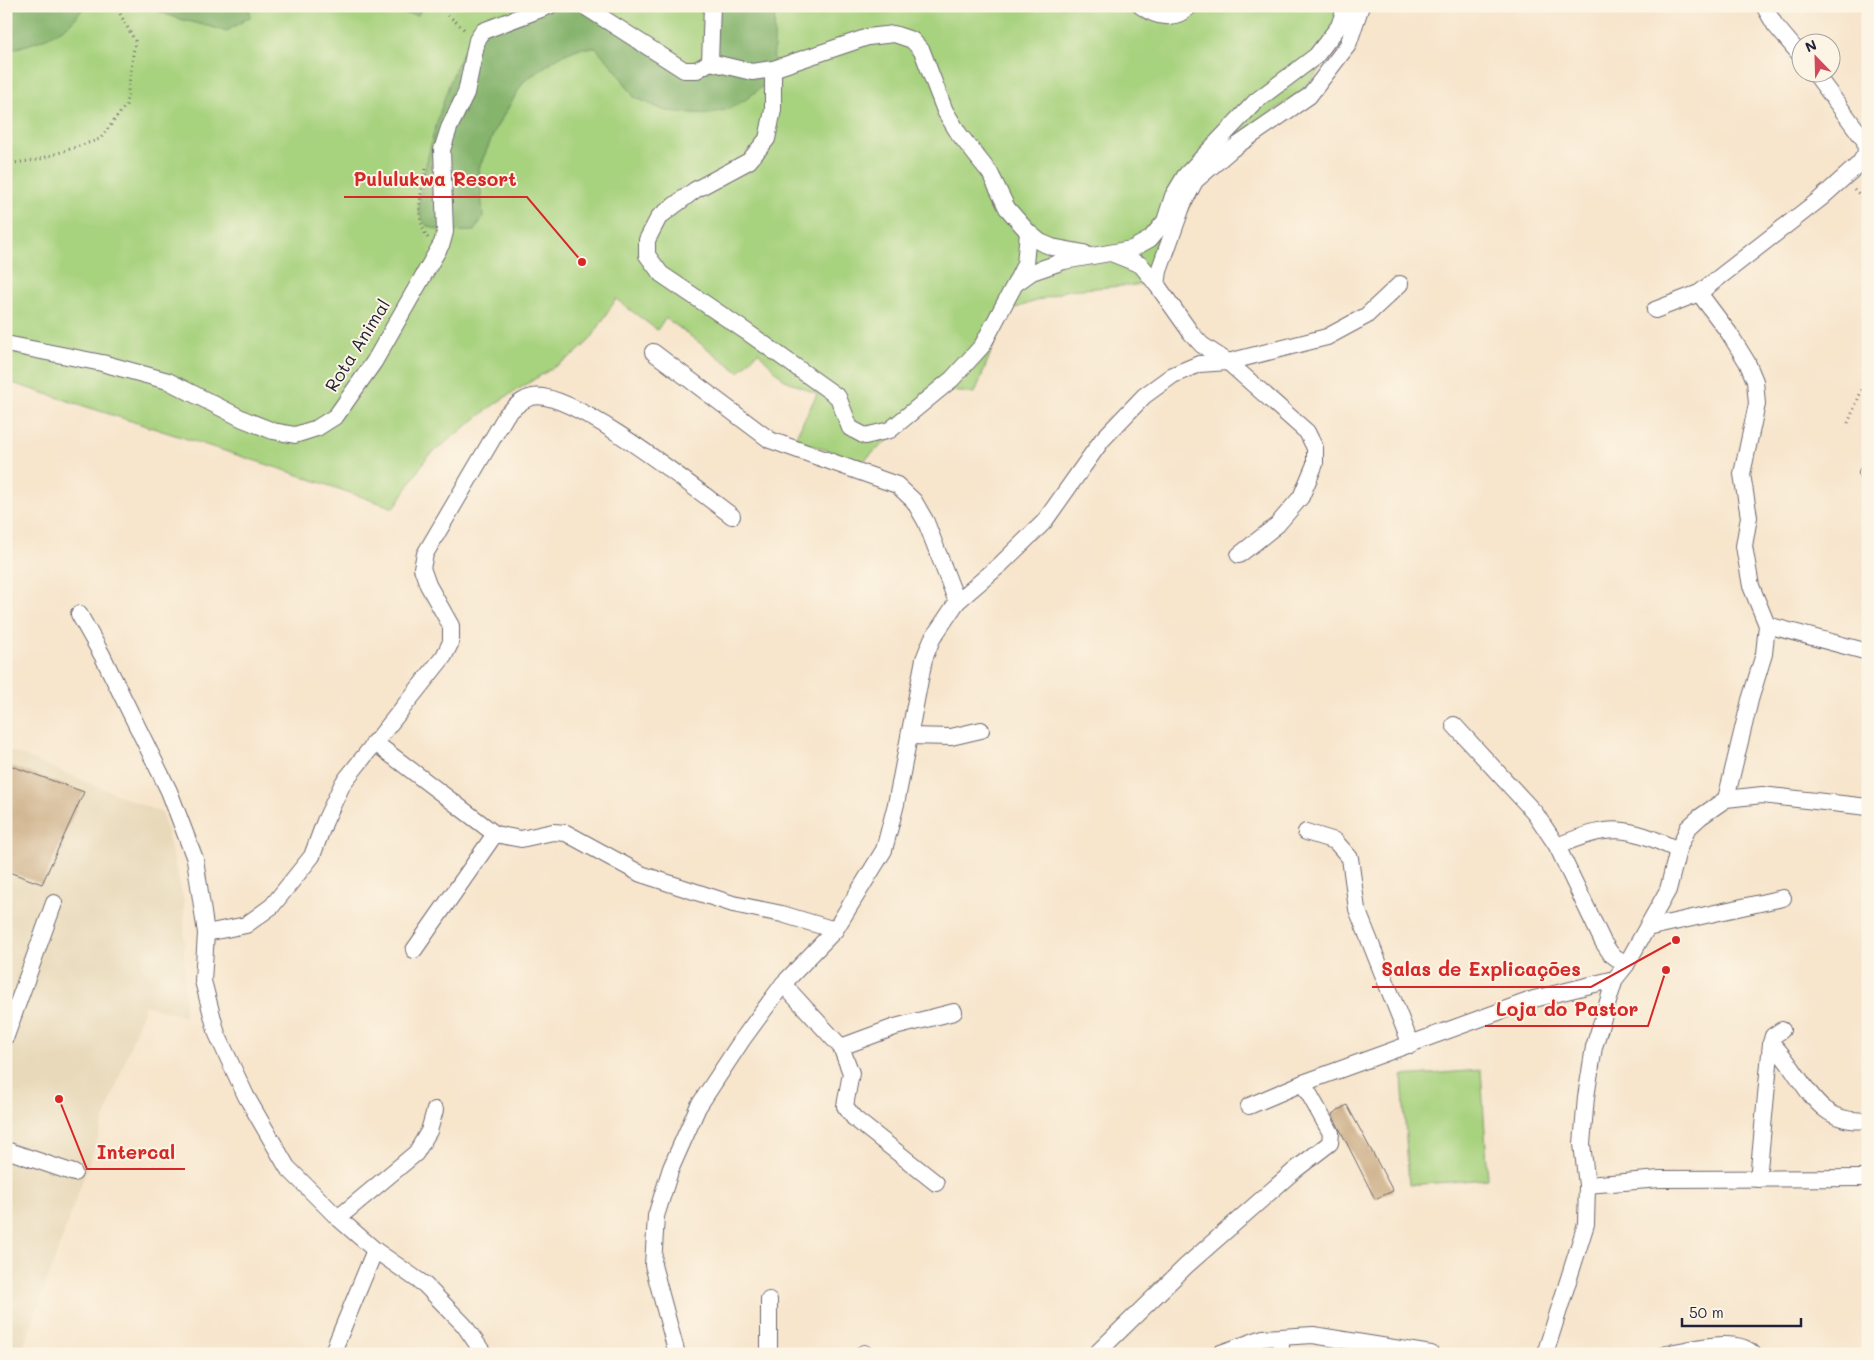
<svg xmlns="http://www.w3.org/2000/svg" width="1874" height="1360" font-family="Mali,sans-serif">
<style>
.built{fill:#e8d9ba}
.green{fill:#a7d27e;stroke:#647a5c}
.forest{fill:#85b46d;stroke:#546b54}
.building{fill:#caab83}
.lines{fill:none;stroke-linecap:round;stroke-linejoin:round}
.street-casing{stroke:#6d666e;stroke-width:18}
.path{stroke:#6d666e;stroke-width:3;stroke-dasharray:1 4;stroke-linecap:butt}
.street{stroke:#fff;stroke-width:16}
.labels{text-anchor:middle;dominant-baseline:central;stroke-width:4;stroke-linejoin:round;paint-order:stroke}
.street-label{font-size:18px;fill:#22223b;stroke:#fcf5e5}
.leader{fill:none;stroke:#d62828;stroke-width:2}
.callout-dot{fill:#d62828;stroke:#fcf5e5;stroke-width:2}
.callout-label{font-size:19px;text-anchor:middle;font-weight:bold;fill:#d62828;stroke:#fcf5e5;stroke-width:4;stroke-linejoin:round;paint-order:stroke}
</style>
<rect width="100%" height="100%" fill="#fcf5e5"/>
<filter id="ink" filterUnits="userSpaceOnUse"><feTurbulence type="fractalNoise" baseFrequency=".02" numOctaves="2"/><feDisplacementMap in="SourceGraphic" scale="10" xChannelSelector="R" yChannelSelector="G"/><feConvolveMatrix kernelMatrix="1 2 1 2 8 2 1 2 1" color-interpolation-filters="sRGB"/></filter>
<filter id="wash" filterUnits="userSpaceOnUse"><feTurbulence type="fractalNoise" baseFrequency=".0096" numOctaves="4" result="noise"/><feDisplacementMap in="SourceGraphic" scale="20" xChannelSelector="R" yChannelSelector="G"/><feGaussianBlur stdDeviation="1.12" result="paint"/><feColorMatrix in="noise" values="0 0 0 0 0 0 0 0 0 0 0 0 0 0 0 0 0 1.4 0 .05"/><feComposite in="paint" operator="in"/></filter>
<g filter="url(#wash)">
<rect width="100%" height="100%" fill="#f7e5cc"/>
<!-- built -->
<path class="built" d="M6,749L162,813L184,901L185,1017L145,1005L21,1354H6Z"/>
<!-- green -->
<g class="green">
<path d="M6,6H1356L1342,44L1303,90L1217,152L1149,284L1068,290L1007,311L975,393L947,391L863,461L794,440L817,394L783,379L758,352L739,372L666,318L657,330L616,299L591,339L575,354L496,403L427,457L394,508L284,470L6,381Z"/>
<path d="M1481,1070L1488,1179L1409,1185L1402,1076Z"/>
</g>
<!-- forest -->
<g class="forest">
<path d="M6,6H84C69,34 35,43 6,51Z"/>
<path d="M145,6H248L251,16L227,31L176,18Z"/>
<path d="M370,6H422L418,15L378,11Z"/>
<path d="M549,6H584L684,70L710,61L712,6H775L773,78L745,100L729,109L708,114L666,111L634,97L616,70L596,48H580L560,56L524,81L496,128L479,168L483,217L474,231L445,232L427,226C424,221 419,215 419,209C420,176 450,62 472,39C478,32 537,11 549,6Z"/>
</g>
<g id="blocks">
<!-- building -->
<g class="building">
<path d="M6,764L84,792L42,884L6,871Z"/>
<path d="M1347,1105L1393,1191L1375,1199L1332,1114Z"/>
</g>
</g>
</g>
<g filter="url(#ink)">
<use href="#blocks" fill-opacity="0" stroke="#6d666e" stroke-width="1"/>
<g class="lines">
<defs>
<g id="street">
<path d="M584,6L684,70H697L710,62"/>
<path d="M1141,6C1157,18 1175,21 1190,6"/>
<path d="M1764,6L1775,25L1802,57"/>
<path d="M710,62L752,72L773,69V110L767,139L749,161L695,190L659,217L647,240V255L661,274L747,332L838,397L850,428L865,436L890,430L952,379L982,346L1015,284L1032,272L1064,261L1132,249L1150,239L1165,221L1173,196L1185,176L1256,101L1316,56L1339,26L1345,9"/>
<path d="M710,62L712,6"/>
<path d="M773,69L868,37L894,34L912,40L922,51L945,111L959,134L990,173L1007,208L1028,232L1040,242L1052,247L1084,253"/>
<path d="M1111,253L1141,265L1157,285"/>
<path d="M1016,282L1025,264L1028,232"/>
<path d="M1699,293L1729,333L1747,362L1755,381L1757,404L1742,474L1749,517L1744,546L1751,586L1767,625L1764,654L1750,700L1726,799"/>
<path d="M1655,310L1699,293L1820,199L1859,164L1866,153L1865,141L1814,72"/>
<path d="M6,344L102,363L168,381L243,419L273,431L295,435L317,428L336,416L374,362L442,243L445,232L442,150L449,128L466,93L477,40L483,31L549,6"/>
<path d="M653,352L770,440L897,485L914,501L926,522L957,602"/>
<path d="M1867,473L1868,475"/>
<path d="M1239,555L1277,525L1301,497L1315,464V448L1307,432L1228,362L1202,345L1191,333L1157,285L1159,271L1183,204L1195,181L1232,149L1309,96L1348,45L1361,6"/>
<path d="M79,614L102,655L169,791L195,859L206,933L203,981L217,1034L246,1096L287,1167L338,1218L375,1250L425,1285L464,1325L484,1354"/>
<path d="M1767,625L1868,652"/>
<path d="M1454,725L1535,813L1557,846L1603,942L1611,954L1626,965"/>
<path d="M909,736L951,737L981,730"/>
<path d="M374,742L495,834L521,839L553,832L566,833L641,874L733,904L782,914L835,930"/>
<path d="M1306,832L1335,841L1350,858L1357,909L1411,1045"/>
<path d="M1557,846C1611,824 1625,825 1678,850"/>
<path d="M1647,928L1783,898"/>
<path d="M206,933L246,925L272,906L312,856L325,821L343,783L444,656L451,642V626L428,585L422,568L425,554L507,414C514,408 522,399 532,397C570,388 698,491 732,516"/>
<path d="M414,950L495,834"/>
<path d="M783,984L841,1047L851,1073L845,1106L854,1118L936,1183"/>
<path d="M6,1036L54,903"/>
<path d="M1771,1043C1804,1073 1813,1127 1868,1120"/>
<path d="M841,1047L895,1027L954,1012"/>
<path d="M1249,1106L1303,1083L1534,999L1615,979"/>
<path d="M6,1150L74,1173"/>
<path d="M1758,1179L1771,1043L1773,1036L1782,1030"/>
<path d="M1587,1185L1660,1179L1868,1178"/>
<path d="M338,1218L416,1153L429,1131L435,1110"/>
<path d="M1281,1337V1354"/>
<path d="M332,1354L375,1250"/>
<path d="M677,1354L653,1265L656,1216L671,1168L698,1107L742,1040L783,984L835,930L884,850L896,804L924,659L932,639L957,602L1001,564L1044,522L1102,440L1144,396L1173,375L1199,364L1228,362L1327,337L1366,316L1400,284"/>
<path d="M769,1354V1300"/>
<path d="M864,1354V1353"/>
<path d="M1096,1354L1186,1266L1295,1170L1330,1143L1331,1133L1303,1083"/>
<path d="M1218,1354L1263,1338L1313,1335L1431,1354"/>
<path d="M1545,1354L1586,1224L1587,1185L1582,1144L1586,1097L1594,1047L1615,979L1626,965L1668,890L1678,850L1688,828L1700,817L1726,799L1762,795L1868,807"/>
<path d="M1666,1354C1688,1350 1736,1336 1753,1354"/>
</g>
</defs>
<!-- street casing -->
<use href="#street" class="street-casing"/>
<!-- path -->
<g class="path">
<path d="M444,6L448,15L466,31"/>
<path d="M6,164L37,160L100,139L126,105L135,41L118,10L113,6"/>
<path d="M426,169C421,192 414,217 428,238"/>
<path d="M1854,189L1868,203"/>
<path d="M1848,423L1868,375"/>
</g>
<!-- street -->
<use href="#street" class="street"/>
</g>
</g>
<g class="labels">
<!-- street labels -->
<g class="street-label">
<text transform="translate(357 345) rotate(-58)">Rota Animal</text>
</g>
</g>
<!-- callouts -->
<path class="leader" d="M582 262L527 197H344M1676 940L1591 987H1372M1666 970L1648 1026H1485M59 1099L87 1169H185"/>
<g class="callout-dot">
<circle cx="582" cy="262" r="5"/>
<circle cx="1676" cy="940" r="5"/>
<circle cx="1666" cy="970" r="5"/>
<circle cx="59" cy="1099" r="5"/>
</g>
<g class="callout-label">
<text x="435" y="186">Pululukwa Resort</text>
<text x="1481" y="976">Salas de Explicações</text>
<text x="1567" y="1016">Loja do Pastor</text>
<text x="136" y="1159">Intercal</text>
</g>
<!-- margin -->
<rect width="1874" height="1360" fill="none" stroke="#fcf5e5" stroke-width="25"/>
<!-- north arrow -->
<g transform="translate(1816 58) rotate(337)"><circle r="24" fill="#fcf5e5" stroke="#a5a1a1"/>
<path d="M0-4L9 19L0 12L-9 19Z" fill="#d1495b"/>
<text y="-8" font-size="14" font-weight="bold" text-anchor="middle" fill="#22223b">N</text>
</g>
<!-- scale -->
<path d="M1682 1318v8h119v-8" fill="none" stroke="#22223b" stroke-width="2.5"/>
<text x="1689" y="1318" font-size="15" fill="#22223b" stroke="#fcf5e5" stroke-width="4" paint-order="stroke">50 m</text>
</svg>
